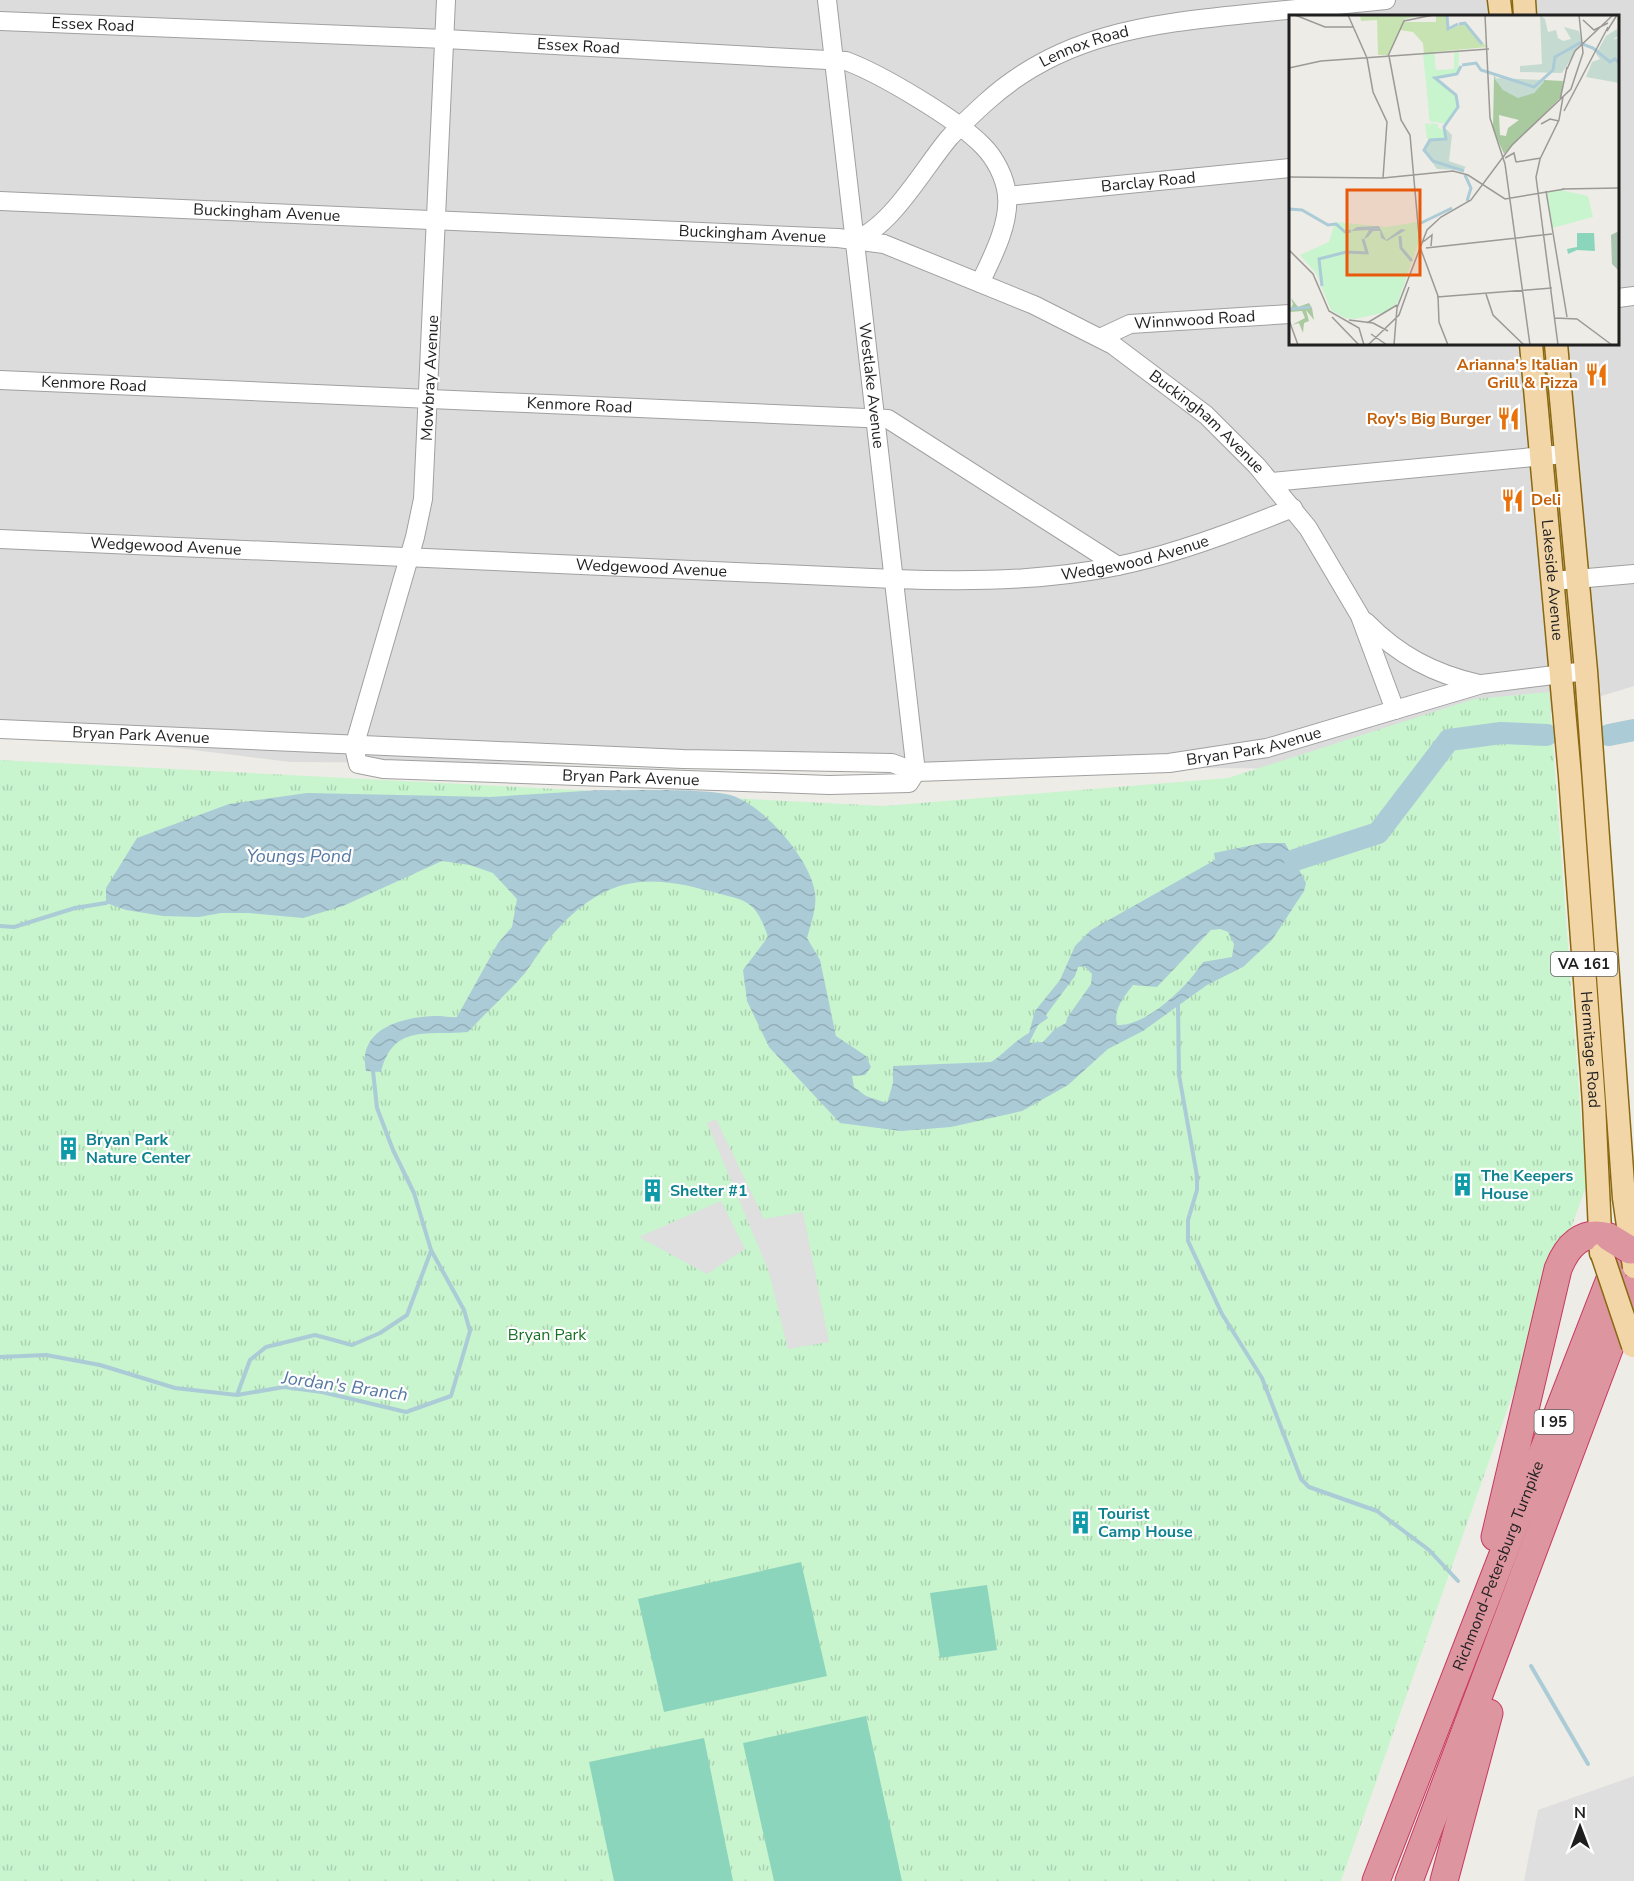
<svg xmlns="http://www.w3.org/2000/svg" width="1634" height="1881" font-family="'Nunito Sans',sans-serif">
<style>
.residential{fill:#dddcdc;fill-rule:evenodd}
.park{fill:url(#park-tufts)}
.pitch{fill:#8cd5bd}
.parking{fill:#dfdfdf}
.water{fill:url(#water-waves);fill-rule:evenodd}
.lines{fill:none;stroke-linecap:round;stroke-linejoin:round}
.stream{stroke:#abcbd7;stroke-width:4}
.river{stroke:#abcbd7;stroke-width:22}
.minor-casing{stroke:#a0a0a0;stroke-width:20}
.major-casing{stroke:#896810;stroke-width:25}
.highway-casing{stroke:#c83861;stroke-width:29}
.minor{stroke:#fff;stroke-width:18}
.major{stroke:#f2d6a8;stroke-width:22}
.highway{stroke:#dd96a0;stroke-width:27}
.major-bridge-casing{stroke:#896810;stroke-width:25;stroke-linecap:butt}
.highway-bridge-casing{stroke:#c83861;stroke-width:29;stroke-linecap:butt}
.major-bridge{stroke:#f2d6a8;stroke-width:22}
.highway-bridge{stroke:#dd96a0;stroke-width:27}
.labels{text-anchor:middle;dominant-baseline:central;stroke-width:4.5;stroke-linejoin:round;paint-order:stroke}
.shield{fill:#fff;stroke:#626262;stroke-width:1.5}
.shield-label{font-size:15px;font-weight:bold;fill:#1f1f1f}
.street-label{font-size:16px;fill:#1f1f1f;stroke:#fff}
.food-label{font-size:16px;font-weight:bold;fill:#c56008;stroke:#fff;text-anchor:end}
.culture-label{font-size:16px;font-weight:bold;fill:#0d838f;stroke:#fff;text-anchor:start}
.park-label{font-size:16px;fill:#187224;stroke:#fff}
.water-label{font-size:18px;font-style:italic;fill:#5578a4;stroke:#fff}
.inset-river{fill:none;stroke:#abcbd7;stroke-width:3}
.inset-road{fill:none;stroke:#9b9a96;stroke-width:1.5}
.view{fill:#e8590c;fill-opacity:0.15;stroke:#e8590c;stroke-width:3}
.inset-edge{fill:none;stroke:#1f1f1f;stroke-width:3}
</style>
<defs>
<pattern id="park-tufts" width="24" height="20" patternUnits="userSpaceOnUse" patternTransform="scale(1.5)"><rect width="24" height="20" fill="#c8f4ce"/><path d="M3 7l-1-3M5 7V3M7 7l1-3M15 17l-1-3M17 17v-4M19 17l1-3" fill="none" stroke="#abd1b0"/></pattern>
<pattern id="water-waves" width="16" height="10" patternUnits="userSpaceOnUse" patternTransform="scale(1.5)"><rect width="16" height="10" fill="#abcbd7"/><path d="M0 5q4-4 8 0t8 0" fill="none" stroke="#93aeb8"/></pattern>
</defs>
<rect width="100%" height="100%" fill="#eeece6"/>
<!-- residential -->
<path class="residential" d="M0,0H1634V686L1364,769L290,762L0,726ZM1290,16H1618V344H1290Z"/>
<!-- park -->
<path class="park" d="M1549,692L1586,1186L1341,1881H0V760L884,806L1228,778L1474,699Z"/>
<!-- pitch -->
<g class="pitch">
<path d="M801,1562L827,1676L664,1712L638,1599Z"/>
<path d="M987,1585L997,1650L940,1658L930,1593Z"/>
<path d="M866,1716L902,1881H774L743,1743Z"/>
<path d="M704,1738L733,1881H614L589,1762Z"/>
</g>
<!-- parking -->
<g class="parking">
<path d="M716,1119L764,1219L803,1212L829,1342L788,1349L769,1272L707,1123Z"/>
<path d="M721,1201L745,1249L707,1274L639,1237Z"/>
<path d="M1634,1776V1881H1524L1538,1810Z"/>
</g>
<!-- water -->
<path class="water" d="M601,790C642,791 686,788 726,794C760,800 811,859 815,893C817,908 811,923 807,938L820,960L836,1036L866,1056L871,1067L865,1075L852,1076L854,1087L866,1096L887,1103L893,1083V1066L991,1062C1004,1054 1014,1041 1029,1033L1035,1011L1060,980L1075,946L1091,930L1215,860L1214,853L1263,843H1285L1306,883L1304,891L1272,940L1243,967L1207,985L1143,1031L1108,1049L1068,1085L1022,1111L951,1127L901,1131L840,1123L769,1047L747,1001L743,970L768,937C755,898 746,901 709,891C642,872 602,879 554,933C543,945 535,960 525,973C507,994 486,1012 468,1032C428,1036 393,1023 381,1072L366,1071C357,1028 404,1016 439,1016C445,1016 451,1018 457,1017L498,943L512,927L517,899L493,873L470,865L442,861L343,906L303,918L249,913H221L199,917L163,916L126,910L106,903V888L137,838L229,804L307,793L490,797ZM1220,929L1228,932L1234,944L1232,957L1203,962C1188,986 1146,1027 1117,1025C1113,1009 1124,997 1133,985L1157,987L1211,930ZM1084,966L1092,974L1091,984L1067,1018L1066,1023L1055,1029L1043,1042L1029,1043L1038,1025L1048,1018L1046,1015L1075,976L1078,967Z"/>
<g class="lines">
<!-- stream -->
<g class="stream">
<path d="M0,926L14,927L75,908L106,903"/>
<path d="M1178,1006L1179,1075L1197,1176V1190L1188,1220V1241L1222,1314L1262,1378L1301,1479L1309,1487L1377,1511L1429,1550L1458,1581"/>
<path d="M0,1357L46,1355L100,1365L175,1388L237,1395L284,1387L322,1392L406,1412L451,1396L470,1331L464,1310L431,1250L414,1193L393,1150L377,1108L373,1071"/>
<path d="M237,1395L250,1360L266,1347L315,1335L352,1345L380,1333L407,1315L431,1251"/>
<path d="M1531,1666L1588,1764"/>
</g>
<!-- river -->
<g class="river">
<path d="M1609,735L1634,730"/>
<path d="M1295,860L1378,833L1449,740L1501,733L1547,735"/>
</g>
<defs>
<g id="minor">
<path id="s1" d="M446,0L423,499L415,537L354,747L358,764L383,769L829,785L909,783L916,772"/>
<path id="s2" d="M827,0L916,772"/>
<path id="s3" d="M0,21L445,39L846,61C881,74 957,119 983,146C995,158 1005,177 1007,195C1010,224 992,258 980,283"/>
<path id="s4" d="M1007,196L1290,168"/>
<path id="s5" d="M0,201L838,238L884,244L1034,305L1113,345L1206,415L1257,466L1308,528L1360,616L1395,710"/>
<path id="s6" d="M855,240C892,226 923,169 949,138C960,126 973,114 985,103C1060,34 1149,24 1246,14C1293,9 1340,5 1386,0"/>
<path d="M1618,298L1634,296"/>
<path id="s7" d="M1100,338L1130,324L1290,314"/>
<path id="s8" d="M0,380L888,419L1118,566"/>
<path d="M1272,482L1554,455"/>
<path id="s9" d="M0,539L894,579C979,582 1064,581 1147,559C1197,546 1245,527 1293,508"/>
<path d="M1553,581L1634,574"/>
<path d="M1366,622C1398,655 1434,674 1479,684"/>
<path id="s10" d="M0,729L683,759L892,763L916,772L1169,763L1267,748L1482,684L1586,671"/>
</g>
<g id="major">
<path d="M1499,0L1501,16"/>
<path d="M1524,0L1525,16"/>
<path id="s11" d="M1531,344L1570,776L1594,1103L1601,1253"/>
<path d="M1556,344L1586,671L1624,1198"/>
</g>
<g id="highway">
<path d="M1495,1537L1558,1269C1567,1246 1582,1229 1609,1237"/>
<path id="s12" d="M1376,1881L1631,1225"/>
<path d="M1409,1881L1624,1309L1634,1287"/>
<path d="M1444,1881L1489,1713"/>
</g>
</defs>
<!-- minor casing -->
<use href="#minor" class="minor-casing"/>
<!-- major casing -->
<use href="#major" class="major-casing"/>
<!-- highway casing -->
<use href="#highway" class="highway-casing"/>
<!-- minor -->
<use href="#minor" class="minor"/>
<!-- major -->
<use href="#major" class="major"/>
<!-- highway -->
<use href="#highway" class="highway"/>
<defs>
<g id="major-bridge">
<path d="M1624,1198L1634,1267"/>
<path d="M1602,1254L1633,1346"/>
</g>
<path id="highway-bridge" d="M1609,1237L1630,1250"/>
</defs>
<!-- major-bridge casing -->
<use href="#major-bridge" class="major-bridge-casing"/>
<!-- highway-bridge casing -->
<use href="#highway-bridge" class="highway-bridge-casing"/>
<!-- major-bridge -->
<use href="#major-bridge" class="major-bridge"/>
<!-- highway-bridge -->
<use href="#highway-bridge" class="highway-bridge"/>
</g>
<!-- icons -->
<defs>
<symbol id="restaurant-bare" viewBox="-9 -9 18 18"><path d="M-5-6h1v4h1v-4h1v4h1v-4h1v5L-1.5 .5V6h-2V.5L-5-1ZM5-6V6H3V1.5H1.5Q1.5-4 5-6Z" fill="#e8710a" stroke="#fff" stroke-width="2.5" paint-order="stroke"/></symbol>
<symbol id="building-bare" viewBox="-9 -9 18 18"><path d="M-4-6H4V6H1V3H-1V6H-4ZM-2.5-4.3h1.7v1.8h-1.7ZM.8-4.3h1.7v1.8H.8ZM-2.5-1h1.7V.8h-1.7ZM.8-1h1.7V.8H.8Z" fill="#0f9aa8" stroke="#fff" stroke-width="2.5" paint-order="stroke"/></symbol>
</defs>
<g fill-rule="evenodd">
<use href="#restaurant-bare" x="1580" y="358" width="33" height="33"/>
<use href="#restaurant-bare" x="1492" y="402" width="33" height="33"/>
<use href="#restaurant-bare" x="1496" y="484" width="33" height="33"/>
<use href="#building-bare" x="52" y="1132" width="33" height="33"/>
<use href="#building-bare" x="1446" y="1168" width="33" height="33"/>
<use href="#building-bare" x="636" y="1174" width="33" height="33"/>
<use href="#building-bare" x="1064" y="1506" width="33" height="33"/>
</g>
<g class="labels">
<!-- shield labels -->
<g class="shield">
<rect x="1551" y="952" width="66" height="24" rx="4.5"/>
<rect x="1534.5" y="1410" width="39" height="24" rx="4.5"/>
</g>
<g class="shield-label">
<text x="1584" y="964">VA 161</text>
<text x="1554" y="1422">I 95</text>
</g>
<!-- street labels -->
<g class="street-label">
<text stroke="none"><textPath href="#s3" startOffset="93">Essex Road</textPath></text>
<text stroke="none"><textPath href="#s3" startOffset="579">Essex Road</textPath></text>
<text stroke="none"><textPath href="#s6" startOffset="306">Lennox Road</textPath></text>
<text stroke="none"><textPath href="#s4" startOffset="142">Barclay Road</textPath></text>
<text stroke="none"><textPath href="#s5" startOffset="267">Buckingham Avenue</textPath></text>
<text stroke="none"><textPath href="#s5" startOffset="753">Buckingham Avenue</textPath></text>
<text stroke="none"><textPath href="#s7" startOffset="98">Winnwood Road</textPath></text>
<text transform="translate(430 378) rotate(-87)">Mowbray Avenue</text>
<text stroke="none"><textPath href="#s8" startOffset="94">Kenmore Road</textPath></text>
<text stroke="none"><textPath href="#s2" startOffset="388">Westlake Avenue</textPath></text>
<text stroke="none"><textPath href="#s8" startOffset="580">Kenmore Road</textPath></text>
<text stroke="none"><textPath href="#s5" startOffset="1257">Buckingham Avenue</textPath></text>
<text stroke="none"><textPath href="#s9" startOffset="166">Wedgewood Avenue</textPath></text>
<text stroke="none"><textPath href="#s9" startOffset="1138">Wedgewood Avenue</textPath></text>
<text stroke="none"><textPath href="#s9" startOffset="652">Wedgewood Avenue</textPath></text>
<text stroke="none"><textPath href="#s11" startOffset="237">Lakeside Avenue</textPath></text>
<text stroke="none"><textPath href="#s10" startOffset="141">Bryan Park Avenue</textPath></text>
<text stroke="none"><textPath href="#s10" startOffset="1258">Bryan Park Avenue</textPath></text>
<text stroke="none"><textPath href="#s1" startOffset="1048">Bryan Park Avenue</textPath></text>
<text stroke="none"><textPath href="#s11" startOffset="708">Hermitage Road</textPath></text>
<text stroke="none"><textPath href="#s12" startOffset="338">Richmond-Petersburg Turnpike</textPath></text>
</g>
<!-- food labels -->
<g class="food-label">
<text x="1578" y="365">Arianna's Italian<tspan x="1578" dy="18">Grill &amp; Pizza</tspan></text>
<text x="1491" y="419">Roy's Big Burger</text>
<text x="1531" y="500" text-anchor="start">Deli</text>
</g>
<!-- culture labels -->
<g class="culture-label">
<text x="86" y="1140">Bryan Park<tspan x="86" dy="18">Nature Center</tspan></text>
<text x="1481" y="1176">The Keepers<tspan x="1481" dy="18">House</tspan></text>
<text x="670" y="1191">Shelter #1</text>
<text x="1098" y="1514">Tourist<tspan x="1098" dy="18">Camp House</tspan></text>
</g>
<!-- park labels -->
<g class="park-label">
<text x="547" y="1335">Bryan Park</text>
</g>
<!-- water labels -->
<g class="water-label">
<text x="299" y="856">Youngs Pond</text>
<text transform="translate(345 1386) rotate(8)">Jordan's Branch</text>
</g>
</g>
<!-- overview -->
<g transform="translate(1289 15)">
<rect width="330" height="330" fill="#eeece6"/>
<path d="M131,0L116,4L99,40H89L88,5L72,6L71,1ZM147,0H158L160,15L175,8L198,32L145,37L146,65L160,103L156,108L141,106L134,28L124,17L111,15L115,7H147Z" fill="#c7e3b1"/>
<path d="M205,61L221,79L245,78L255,65L274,66L272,82L215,139L204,114ZM210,100L230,105L219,113L217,121L211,120ZM2,283L9,292L20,288L23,293L25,305L17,295L20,306L15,308L14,318L10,308L3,310L16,303L13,296L0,297L4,289Z" fill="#a9c99f" fill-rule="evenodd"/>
<path d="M251,0L256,4L259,17L267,15L269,23L274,26L282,24L275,12L290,16L293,26L273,58L231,57V51L253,49ZM328,14L330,22H327L324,25L328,23L330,27V68L297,62L303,47L311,44L307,39L317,21ZM205,63L255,65V67L245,78L229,83L214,75ZM157,114L163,120L160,146L177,152L174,155L148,154L134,135L140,124L150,126L157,121Z" fill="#c5dbd2"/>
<path d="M330,216V256L323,249L322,220Z" fill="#aac5af"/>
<path d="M170,36L169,59L147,63L167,81L168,93L158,109L141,106L134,39L145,38L147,55L165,54V37ZM140,108L141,112L142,108L149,109V113L156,115L155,125L138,124L136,109ZM271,175L299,181L304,202L263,213L258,178ZM46,207L97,212L128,207L129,229L109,287L97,297L66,304L56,303L42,295L27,258L11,240L40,227Z" fill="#c8f4ce"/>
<path d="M288,218H305L306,236L288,235L279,239L278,234L288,232Z" fill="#8cd5bd"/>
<path d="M90,211L97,225L112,214L117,215L98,226L92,223L91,216H84L79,222L75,224L80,215L62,216L68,212Z" fill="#abcbd7"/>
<path class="inset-river" d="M158,0L159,14L169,9M170,9L176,8L193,29M173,50L187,48L192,55L245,72L264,55L266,42L291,28L304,33L321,47L326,44L330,48M172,51L168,59L146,63L167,80L169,92L155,112L157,124L141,125L135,135L144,146L175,156M176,160L182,173L178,186M0,194L13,195L39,210L47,209L56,217L62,216M130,209L163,193M111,221L112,233L123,246M33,271L30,244L57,237L78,238L74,224M0,294L22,292"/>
<path class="inset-road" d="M6,0L36,12H65M59,0L78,43M196,0L201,103L216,149L241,330M294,5L305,15L319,8M318,16L328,0M99,41L115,6L144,0M100,41L112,105L121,120L131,232L149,281L150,307L159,330M78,43L84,77L98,107L94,163M0,53L32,46L200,34M278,54L286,36L324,0M271,85L278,52M275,96L319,12M252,109L261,104L270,106M216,143L225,138L227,147M227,147L252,143M0,162L94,163L164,156L179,160L216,184L276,174M273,174L330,173M257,176L278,302M134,227L143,220L142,231M137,233L263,219M0,235L24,259L40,296L70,313L75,330M197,279L204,300L235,330M148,282L263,273M43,302L70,330M266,303L288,304L323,330M0,305L9,330M60,305L84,308L99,316M78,308L108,290M82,319L98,330M79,330L110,300L120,272M105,330L108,293L138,215L152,202L182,185L223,130L282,74L294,38L290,0M269,330L247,162L251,144L270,105L274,82"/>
<path class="view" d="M58,175H131V260H58Z"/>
<rect width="330" height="330" class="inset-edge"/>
</g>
<!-- north arrow -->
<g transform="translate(1580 1827)" stroke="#ffffff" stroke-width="4.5" paint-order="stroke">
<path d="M0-4.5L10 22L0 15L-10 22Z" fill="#1f1f1f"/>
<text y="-9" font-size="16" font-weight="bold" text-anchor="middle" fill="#1f1f1f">N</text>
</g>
</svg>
